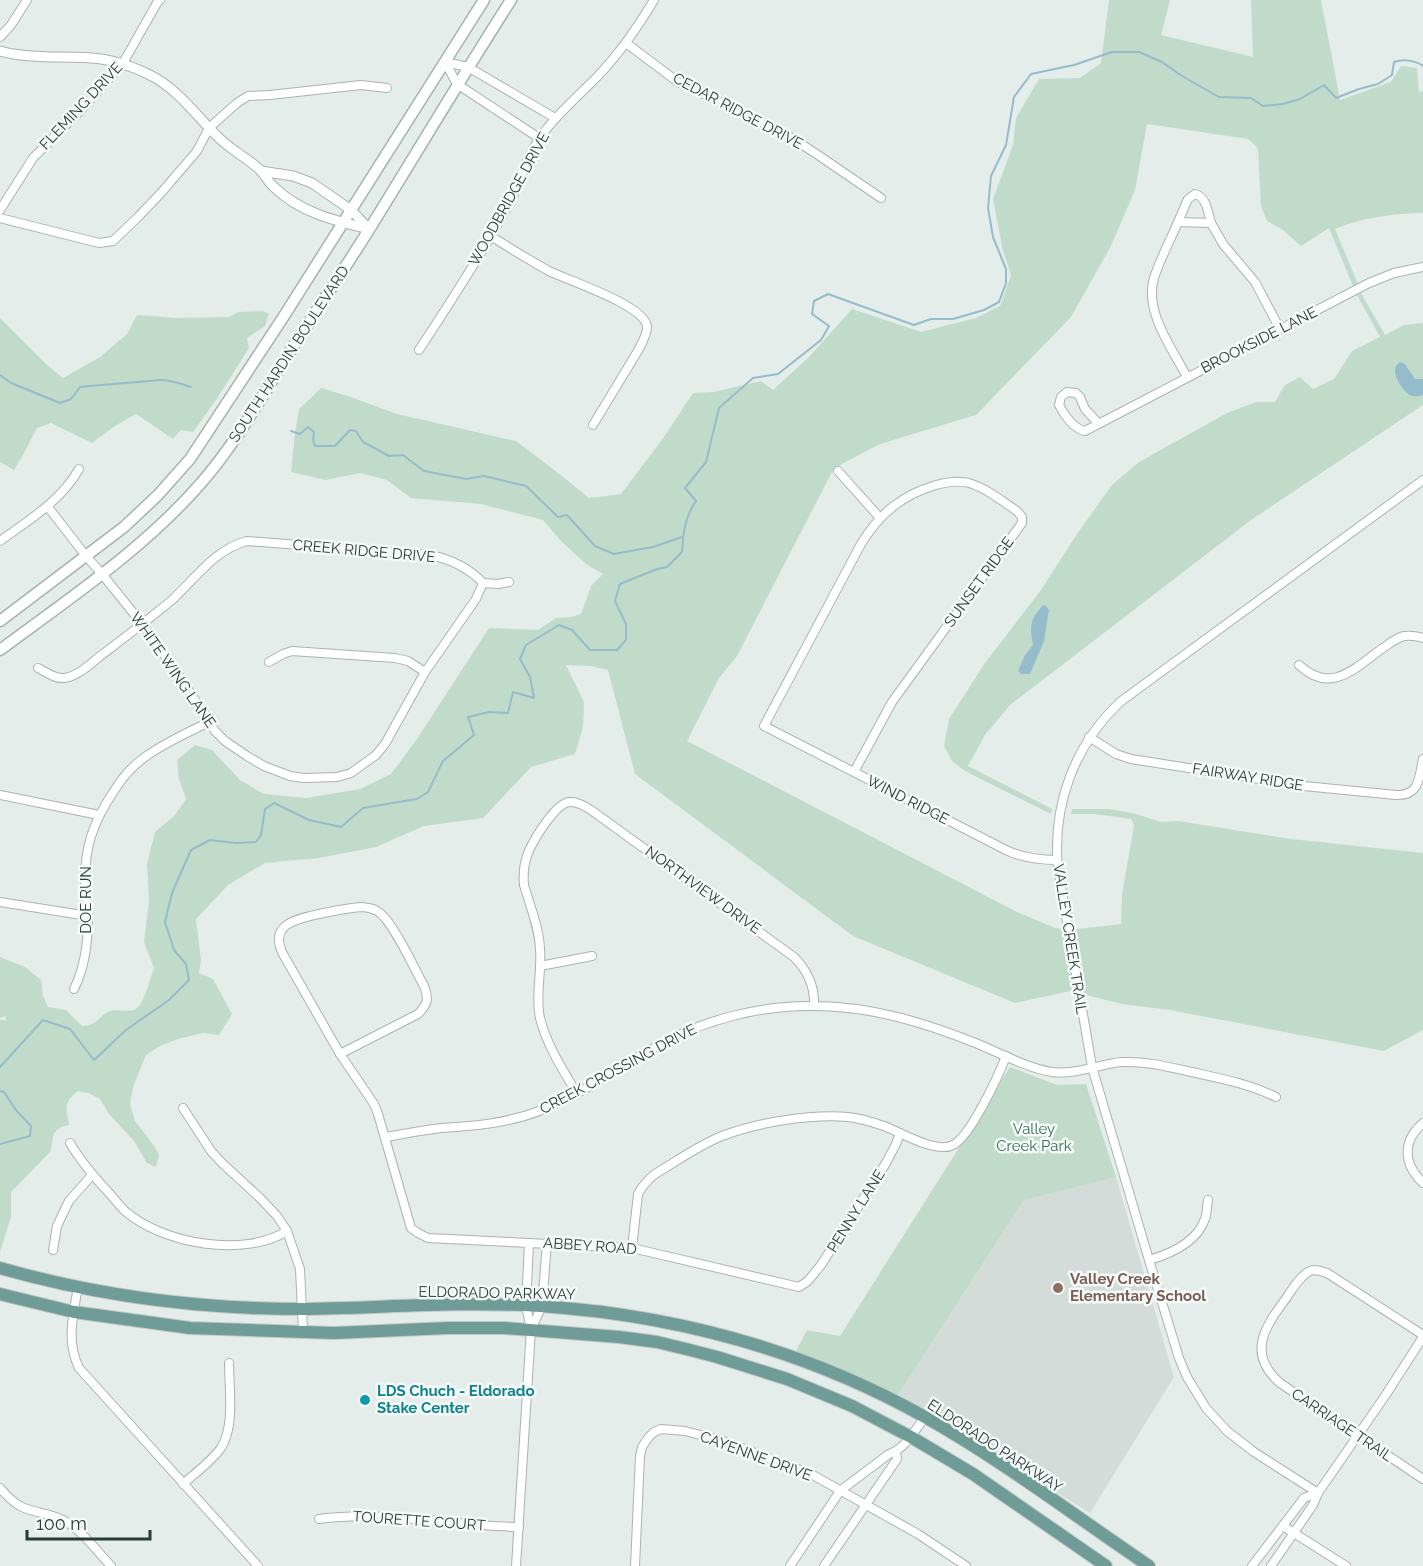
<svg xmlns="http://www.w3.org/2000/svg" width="1423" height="1566" font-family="Raleway,sans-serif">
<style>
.built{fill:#d4dcd9}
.green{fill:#c1dbcb}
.water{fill:#95bcca}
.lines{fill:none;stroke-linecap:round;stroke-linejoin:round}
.stream{stroke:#95bcca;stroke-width:2}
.minor-casing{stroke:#a8b4b1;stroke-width:10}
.tertiary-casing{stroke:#a8b4b1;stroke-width:11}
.secondary-casing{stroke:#a2b4b0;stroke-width:13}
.primary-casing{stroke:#c2c8c8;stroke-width:14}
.minor{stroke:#fff;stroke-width:8}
.tertiary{stroke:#fff;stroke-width:9}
.secondary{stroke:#fff;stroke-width:10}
.primary{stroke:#6f9c96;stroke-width:12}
.education-dot{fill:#8d6e63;stroke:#f5f9f8;stroke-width:2}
.culture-dot{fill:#0f9aa8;stroke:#f5f9f8;stroke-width:2}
.labels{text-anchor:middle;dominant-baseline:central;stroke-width:5;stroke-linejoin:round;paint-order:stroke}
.street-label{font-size:15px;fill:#263c39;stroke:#f5f9f8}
.park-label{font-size:15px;fill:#356e52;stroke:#f5f9f8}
.education-label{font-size:15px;font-weight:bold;fill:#785e54;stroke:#f5f9f8;text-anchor:start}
.culture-label{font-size:15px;font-weight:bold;fill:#0d838f;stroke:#f5f9f8;text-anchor:start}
</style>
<rect width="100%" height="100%" fill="#e5edea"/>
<!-- built -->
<path class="built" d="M1116,1177L1174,1377L1090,1513L898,1395L1024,1200Z"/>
<!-- green -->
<g class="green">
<path d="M1109,0H1170L1161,35L1253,57L1251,0H1321L1340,100L1391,82L1401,66L1417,68L1419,92L1423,91V213C1396,213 1360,218 1335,229L1358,284L1353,286L1329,228L1301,246L1283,230L1267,221L1261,206L1258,150L1255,145L1248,139L1147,124L1135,190L1111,246L1071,317L976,415L880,444L842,464L832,472L737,656L719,678L687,741L1015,911L1055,928L1076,929L1121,924L1122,895L1134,825L1131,819L1094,814H1071L1072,809H1110L1136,814L1161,822L1178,821L1291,839L1423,853V1030L1384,1051L1170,1010L1122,1004L1070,991L1015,1003L853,936L635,774L608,670L590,666L566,665L584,702L583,727L575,754L531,767L483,818L424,826L376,847L319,858L265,863L228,885L196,919L201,960L199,973L213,979L232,1014L219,1035L203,1033L178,1039L160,1046L146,1055L133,1087L130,1104L135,1121L155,1147L159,1155L156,1167L147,1163L134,1141L109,1114L100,1099L88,1093L78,1091C63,1103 66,1107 69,1125L61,1127L54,1133L50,1152L11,1192V1217L0,1252V1020H4L5,1021L6,1019L5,1016L0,1018V957L25,967L41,980L43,996L48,1007L66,1010L82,1026C99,1026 97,1016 110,1011C118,1009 127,1012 134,1010C144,1006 150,978 154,968L144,942L149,902L147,864L155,832L174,816L186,799L179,779L177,760L195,745L212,750L240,780L264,794L306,798L360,789L391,774L417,739L489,628L538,630L556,618L571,617L581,614L591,586L603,574L586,564L561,541L543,520L481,504L411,498L387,480L360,473L326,480L291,472L295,433L299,409L321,388L348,396L397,414L516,441L562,476L589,498L621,494L664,437L693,393L714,392L761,381L773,390L809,357L852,309L921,332L976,318L1000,306L1011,275L1003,251L993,199L1013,145L1016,118L1039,79L1080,78L1101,63Z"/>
<path d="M1361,293L1385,335L1404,325L1423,323V405L1251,520L1010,705L985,735L968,766L1052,809L1051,814L965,771L952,761L944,746L949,719L985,663L1041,590L1079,531L1112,485L1139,462L1227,413L1256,402H1275L1285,385L1300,377L1313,389L1334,379L1352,351L1380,337L1357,295Z"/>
<path d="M263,311L269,314L265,326L247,338L249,348L216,400L193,432L181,430L173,439L136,414L115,426L92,443L51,423L37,428L24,453L14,470L0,462V318L47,365L63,378L100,357L127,334L137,315L175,318L229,317L238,312Z"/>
<path d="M1010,1067L1057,1085L1086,1084L1116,1177L1024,1200L898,1395L796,1351L807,1330L840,1336Z"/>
</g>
<!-- water -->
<g class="water">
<path d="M1400,362L1405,364L1415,379H1423V395C1420,396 1417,397 1413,396C1405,395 1394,377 1395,370C1396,365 1397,365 1400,362Z"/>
<path d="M1043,605L1046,606L1049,610L1044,641L1030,674H1021L1018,671L1024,657L1033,645C1030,626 1029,621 1043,605Z"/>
</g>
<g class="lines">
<!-- stream -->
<g class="stream">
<path d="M0,375L11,383L60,403L71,399L80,387C106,384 133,383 159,380C169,379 181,384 191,387"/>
<path d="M291,431L300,434L308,427L314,432L313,440L315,446H335L350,430L356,431L363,442L389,456L403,455L424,471L466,479L484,476L526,486L558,517L567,515L595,546L614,554L653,547L682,537"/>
<path d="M0,1067L43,1020L70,1029L94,1060L126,1030L169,1000L189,980L186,964L174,950L165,922L172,893L191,850L210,840L236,843L256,842L261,835L265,809L274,803L309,820L341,827L363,808L417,799L428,792L443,761L474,735L468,717L489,712L508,713L513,692L534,698L530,677L520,659L526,645L559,625L572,630L590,650H617L626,640V624L615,601L620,584L657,569L667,567L682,552C683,533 685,517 696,501L685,488L706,462L719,408L753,378L778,374L821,340L829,326L812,314L814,301L828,294L914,325L931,319H953L984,310L999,302L1006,283V269L993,237L988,208L991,176L1006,145L1014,97L1031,74L1074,65L1112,52H1139L1162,62L1182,76L1219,97L1251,98L1263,106L1283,104L1300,99L1324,85L1336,98L1359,89L1378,84L1392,75L1394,62C1403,59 1415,60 1423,66"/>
<path d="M0,1091L4,1092L16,1110L31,1126L30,1136L0,1144"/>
</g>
<defs>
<g id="minor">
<path d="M0,37L11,25L27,0"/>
<path d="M626,43L678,82L752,117L792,138L818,155L881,198"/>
<path d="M445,62L468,67L555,118"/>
<path d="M445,62L457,84L539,138"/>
<path d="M0,210L33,158L80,111L123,63L157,3L160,0"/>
<path d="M0,218L99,243L113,241L137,218L161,193L197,151L209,128L237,103L248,96L270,95L361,85L387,88"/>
<path d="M1178,222L1188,199L1195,194C1207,197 1208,213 1211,223"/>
<path d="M491,236C509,248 528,259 547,270C566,280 643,304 647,326C648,333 642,342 639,349L593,425"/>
<path d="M419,350C450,303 481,255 508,206C520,184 525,158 541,136C557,114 578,96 597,77C619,54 638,27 654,0"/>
<path d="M1187,377C1172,348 1144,312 1154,278C1160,259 1170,241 1178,222L1211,223L1223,244L1255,282L1280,329"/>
<path d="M1098,423L1085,409L1080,397L1076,393L1067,392L1061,397L1059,405C1064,415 1074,429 1085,431L1369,283L1394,273L1423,267"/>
<path d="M838,471L880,518"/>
<path d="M48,507L86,556L102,574L143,625L182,680L215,731L225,741L247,756L264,766L290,776L304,778L337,777L351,773L376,755L385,744L425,672L476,599L483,583"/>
<path d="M0,541C29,520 61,501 79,469"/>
<path d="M269,662L283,654L292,651L395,658L408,661L425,672"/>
<path d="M1299,665C1330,694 1353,670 1380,650C1388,645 1395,638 1404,636C1411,635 1417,636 1423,638"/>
<path d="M38,668C46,672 55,679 64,678C77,677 90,664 99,657C124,638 148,620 172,600C195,579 215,549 247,541L430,555C450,559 469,568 483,583L498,584L509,582"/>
<path d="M1089,737L1116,754L1131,759L1304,786L1396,795C1420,796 1419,777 1423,759"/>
<path d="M854,772L892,702L1022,523V517L1017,511C1002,501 986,488 969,483C958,480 947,482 936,485C902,495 879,514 861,544L764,726L1008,851C1024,858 1039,860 1057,860"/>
<path d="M0,795L99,815"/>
<path d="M0,902L88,916"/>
<path d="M362,907C369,908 374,908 380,913C394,924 414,968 424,986C429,999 428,1004 418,1014L340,1054L283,954C268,924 297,919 319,914C333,911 347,908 362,907Z"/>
<path d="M540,966L592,956"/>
<path d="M74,989C85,967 88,942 88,918C88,907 85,896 85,886C84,848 93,822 114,791C122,778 132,766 145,757C164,743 187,733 209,722"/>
<path d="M340,1054L374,1104L378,1114L411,1228L418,1233L428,1238L632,1248L799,1287L808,1281L821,1265L886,1163L896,1144L900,1133"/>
<path d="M577,1094C563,1070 547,1046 540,1018C535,996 542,972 540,949C539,927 530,906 524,885C523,874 524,863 528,853C534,839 555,804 569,802C577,801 585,806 591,810L794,957C807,970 815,987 814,1006"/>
<path d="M183,1108L211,1151L222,1163L260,1198L277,1216L287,1231L300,1269L303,1331"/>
<path d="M1423,1123C1402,1141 1403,1164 1423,1183"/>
<path d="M386,1137C404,1134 423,1130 441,1128C476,1126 509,1123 542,1110C585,1093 621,1065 661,1044C706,1019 763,1005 814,1006C871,1006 926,1023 978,1044C1002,1054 1027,1068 1052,1072C1076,1075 1099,1064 1122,1062C1144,1061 1165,1066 1187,1071C1218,1078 1247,1083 1276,1097"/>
<path d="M70,1143C81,1162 95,1178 110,1194C115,1200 120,1206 125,1211C163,1244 244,1258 287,1231"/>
<path d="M632,1248L638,1194C643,1185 647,1180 655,1174C677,1161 699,1145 722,1136C758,1122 811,1114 848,1117C860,1118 872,1122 884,1126C900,1132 936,1154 953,1145C970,1137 999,1075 1006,1056"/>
<path d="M53,1250L57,1226L69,1201L92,1175"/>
<path d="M1149,1260C1170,1254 1197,1242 1205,1219C1207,1214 1207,1206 1208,1200"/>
<path d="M78,1287C73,1316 66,1341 79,1368L258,1566"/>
<path d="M531,1329L542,1306L547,1243"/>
<path d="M1423,1335L1327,1273C1321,1271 1314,1268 1308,1272C1300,1277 1292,1289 1287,1297C1265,1327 1246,1353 1280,1383L1423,1479"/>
<path d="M183,1484C195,1473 211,1462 221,1448C235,1427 229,1387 229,1363"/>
<path d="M0,1488C6,1495 13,1503 22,1507C35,1513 50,1513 63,1520C82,1530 96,1550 111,1566"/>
<path d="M1318,1493L1254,1452L1227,1431L1206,1408L1187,1377L1179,1358L1149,1260L1092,1067L1058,869C1052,805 1074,746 1120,702L1423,480"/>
<path d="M319,1519C386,1510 452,1526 519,1527"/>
<path d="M1283,1526L1346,1566"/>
<path d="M516,1566L531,1329L526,1306L529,1243"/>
<path d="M635,1566L640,1456L642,1447L648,1438L654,1432L661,1429L685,1431L723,1441L811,1474L918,1534L966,1566"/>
<path d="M790,1566L840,1491L889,1454C905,1449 915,1430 925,1417"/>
<path d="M824,1566L897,1459L896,1452"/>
<path d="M1252,1566L1304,1498L1318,1493"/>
<path d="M1271,1566L1313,1505L1318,1493L1385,1396L1423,1337"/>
</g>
<g id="tertiary">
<path d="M0,51C30,59 61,56 91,58C111,59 131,66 148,74C177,88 194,113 216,135C229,149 246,157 259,169C265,174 268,182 274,187C299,212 335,221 369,229"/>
<path d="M261,171L293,176L312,183L351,210L369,229"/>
</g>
<g id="secondary">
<path d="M0,621L124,527L158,495L190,459L284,316L484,0"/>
<path d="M0,650C70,598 145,548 202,482C240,438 267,387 298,339C322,302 347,265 370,228C417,152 463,75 511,0"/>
</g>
<g id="primary">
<path d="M0,1268C98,1296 200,1309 302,1309C381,1308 461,1301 540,1306C675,1315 807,1351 925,1417C1003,1461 1075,1516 1149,1566"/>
<path d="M0,1294L74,1312L190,1328L334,1333L448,1328H505L619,1337L657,1342L690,1350L717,1357L787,1379L852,1406L911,1437L973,1474L1106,1566"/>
</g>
</defs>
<!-- minor casing -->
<use href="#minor" class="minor-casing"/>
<!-- tertiary casing -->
<use href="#tertiary" class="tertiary-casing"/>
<!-- secondary casing -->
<use href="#secondary" class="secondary-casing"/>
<!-- primary casing -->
<use href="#primary" class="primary-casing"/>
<!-- minor -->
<use href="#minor" class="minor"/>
<!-- tertiary -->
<use href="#tertiary" class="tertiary"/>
<!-- secondary -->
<use href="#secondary" class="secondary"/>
<!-- primary -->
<use href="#primary" class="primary"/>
</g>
<!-- markers -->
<circle class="education-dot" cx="1058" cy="1288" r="6"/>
<circle class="culture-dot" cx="365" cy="1400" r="6"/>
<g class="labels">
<!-- street labels -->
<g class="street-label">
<text transform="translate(81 106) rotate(-47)">FLEMING DRIVE</text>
<text transform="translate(738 111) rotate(28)">CEDAR RIDGE DRIVE</text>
<text transform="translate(509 199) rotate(-61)">WOODBRIDGE DRIVE</text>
<text transform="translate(1259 340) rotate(-27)">BROOKSIDE LANE</text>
<text transform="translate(289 354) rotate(-57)">SOUTH HARDIN BOULEVARD</text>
<text transform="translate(364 551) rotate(5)">CREEK RIDGE DRIVE</text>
<text transform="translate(979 582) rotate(-54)">SUNSET RIDGE</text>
<text transform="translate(173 670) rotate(55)">WHITE WING LANE</text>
<text transform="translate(1248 777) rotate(9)">FAIRWAY RIDGE</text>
<text transform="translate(908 800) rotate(27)">WIND RIDGE</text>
<text transform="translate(703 890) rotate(36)">NORTHVIEW DRIVE</text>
<text transform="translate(86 900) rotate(-90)">DOE RUN</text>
<text transform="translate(1070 939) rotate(81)">VALLEY CREEK TRAIL</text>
<text transform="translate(618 1069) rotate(-28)">CREEK CROSSING DRIVE</text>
<text transform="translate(856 1211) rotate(-58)">PENNY LANE</text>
<text transform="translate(590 1246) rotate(4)">ABBEY ROAD</text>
<text transform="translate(497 1293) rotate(1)">ELDORADO PARKWAY</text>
<text transform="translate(1342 1425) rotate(34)">CARRIAGE TRAIL</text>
<text transform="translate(995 1446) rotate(33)">ELDORADO PARKWAY</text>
<text transform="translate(756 1456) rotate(20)">CAYENNE DRIVE</text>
<text transform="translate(419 1521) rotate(4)">TOURETTE COURT</text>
</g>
<!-- park labels -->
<g class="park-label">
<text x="1034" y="1129">Valley<tspan x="1034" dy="17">Creek Park</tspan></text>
</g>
<!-- education labels -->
<g class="education-label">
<text x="1070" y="1279">Valley Creek<tspan x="1070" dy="17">Elementary School</tspan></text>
</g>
<!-- culture labels -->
<g class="culture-label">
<text x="377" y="1391">LDS Chuch - Eldorado<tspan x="377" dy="17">Stake Center</tspan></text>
</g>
</g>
<!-- scale -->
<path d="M27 1530v9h123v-9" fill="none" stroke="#263c39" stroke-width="3"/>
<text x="36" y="1530" font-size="18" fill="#263c39" stroke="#f5f9f8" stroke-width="4.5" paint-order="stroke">100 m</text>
</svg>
